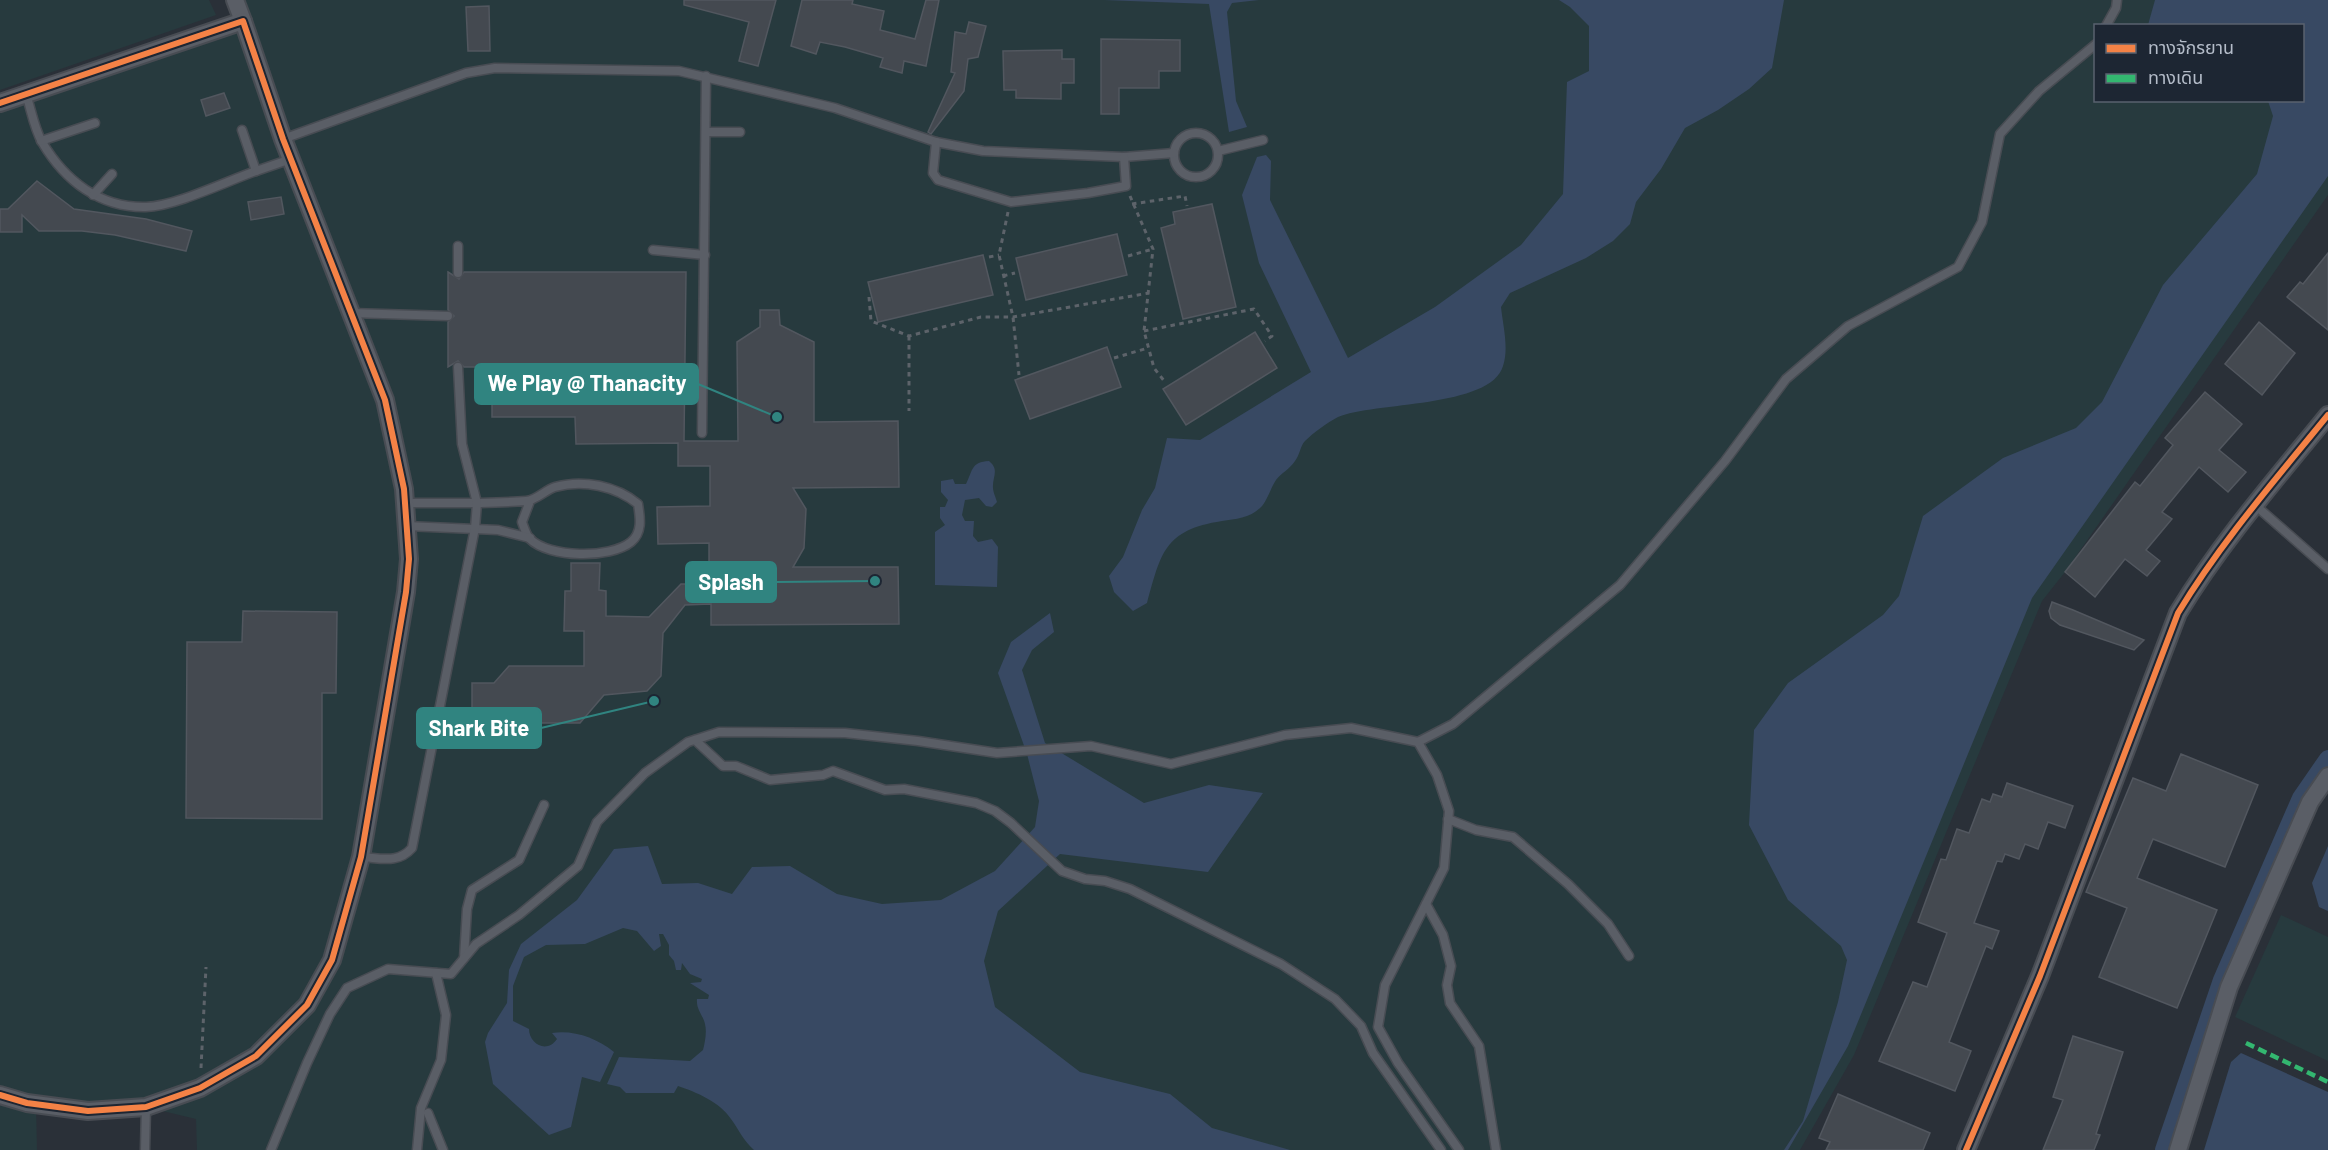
<svg xmlns="http://www.w3.org/2000/svg" width="2328" height="1150" font-family="Barlow,'Noto Sans Thai',sans-serif">
<style>
.green{fill:#273a3e;fill-rule:evenodd}
.water{fill:#384963}
.lines{fill:none;stroke-linecap:round;stroke-linejoin:round}
.canal{stroke:#384963;stroke-width:18}
.building{fill:#444950;stroke:#52575f;stroke-width:1.5}
.lane-casing{stroke:#484c53;stroke-width:11}
.street-casing{stroke:#484c53;stroke-width:20}
.path{stroke:#5d636a;stroke-width:3;stroke-dasharray:4.5 4.5;stroke-linecap:butt}
.lane{stroke:#5a5e66;stroke-width:8}
.street{stroke:#5a5e66;stroke-width:16}
.quiet{stroke:#33b770;stroke-width:4.5;stroke-dasharray:9 4.5;stroke-linecap:butt}
.cycleway-casing{stroke:#1d2633;stroke-width:10}
.cycleway{stroke:#f48246;stroke-width:6}
.leader{fill:none;stroke:#308480;stroke-width:2}
.callout-dot{fill:#308480;stroke:#1d2633;stroke-width:2}
.callout{fill:#308480;stroke:#308480;stroke-width:2}
.callout-label{font-size:22px;text-anchor:middle;font-weight:bold;fill:#fff}
</style>
<rect width="100%" height="100%" fill="#2a3038"/>
<!-- green -->
<g class="green">
<path d="M0,0H209L216,15L0,90Z"/>
<path d="M235,0H2328V195L2065,572L2042,601L1854,1055L1800,1150H197L196,1119L146,1107L36,1105L37,1150H0V103L242,21ZM2096,26H2302V100H2096Z"/>
<path d="M2281,915L2328,937V1061L2235,1017Z"/>
</g>
<!-- water -->
<g class="water">
<path d="M1104,0H1259L1232,3L1227,12L1236,101L1247,127L1229,132L1209,4Z"/>
<path d="M1559,0H1784L1772,68L1749,89L1718,110L1685,128L1661,169L1636,202L1630,224L1613,241L1586,258L1510,293L1501,307C1503,326 1509,348 1503,366C1491,408 1373,402 1338,417C1328,422 1313,433 1305,441C1300,446 1300,455 1295,461C1290,469 1281,473 1276,480C1270,489 1267,502 1260,508C1250,518 1235,519 1222,521C1164,530 1161,553 1147,603L1133,611L1114,592L1109,576L1123,557L1142,510L1155,488L1167,438L1200,440L1311,372L1259,263L1242,195L1257,157L1266,155L1271,161L1270,200L1348,358L1435,307L1521,245L1563,194L1567,82L1589,71V26L1570,7Z"/>
<path d="M2155,0H2328V176L2032,598L1848,1046L1788,1150H1784L1803,1121L1838,1002L1847,960L1841,946L1788,900L1749,825L1754,730L1788,683L1883,615L1899,596L1923,516L2003,458L2076,428L2102,402L2163,285L2257,174L2273,116L2268,101L2302,100V26L2148,25Z"/>
<path d="M989,461C1000,470 992,477 993,488C993,492 996,498 997,502L992,507L986,506L979,498L965,500L962,515L965,521H974L973,536L978,542L992,539L998,547L997,587L935,585V532L945,525L940,518V507H945L948,500L941,492V481L953,479L955,484H966C973,470 971,462 989,461Z"/>
<path d="M1050,613L1054,632L1032,650L1022,670L1045,743L1144,803L1209,785L1263,793L1208,872L1060,854L998,911L984,961L995,1007L1080,1072L1170,1094L1212,1128L1290,1150H754C743,1140 739,1130 731,1119C720,1102 696,1092 678,1086L674,1093H626L620,1087L607,1084L619,1057L690,1061L703,1050C705,1042 707,1032 705,1024C703,1015 696,1010 697,999H708L709,995L690,983L701,982L702,979L690,974L682,963L681,970H676L674,961L669,955V945L663,934H659L661,946L654,951L637,931L623,928L585,944L546,945L524,957L513,986V1021L529,1029C529,1044 547,1054 557,1039L552,1033C575,1030 596,1038 614,1052L600,1082L582,1077L571,1127L549,1135L493,1084L485,1042L488,1033L507,1003L509,970L521,944L577,900L614,849L648,846L662,884L698,883L732,894L752,867L790,866L837,894L882,904L941,900L995,871L1035,827L1039,801L1027,754L998,673L1011,642Z"/>
<path d="M2328,846V911L2319,907L2312,883Z"/>
<path d="M2241,1053L2328,1092V1150H2204L2231,1062Z"/>
</g>
<g class="lines">
<!-- canal -->
<path class="canal" d="M2164,1150L2222,980L2301,798L2328,759"/>
</g>
<!-- building -->
<g class="building">
<path d="M684,0H776L758,66L739,61L749,22L684,5Z"/>
<path d="M802,0H853L852,4L884,11L880,30L915,39L926,0H939L926,66L904,61L902,73L880,67L883,58L845,47L820,42L816,54L791,46Z"/>
<path d="M489,6L490,51H468L466,7Z"/>
<path d="M969,22L986,26L978,57L968,59L964,91L931,134L928,132L955,73L951,72L955,32L966,34Z"/>
<path d="M1101,39L1180,40V71H1159V88H1119V114H1101Z"/>
<path d="M1062,50V59H1074V83H1061V99L1016,98V90H1004L1003,51Z"/>
<path d="M224,93L230,108L206,116L201,100Z"/>
<path d="M37,181L74,209L146,219L192,231L186,251L115,235L82,231H39L22,215V232H0V209H8Z"/>
<path d="M281,197L284,214L251,220L248,202Z"/>
<path d="M1212,204L1236,307L1183,319L1161,228L1175,224L1173,212Z"/>
<path d="M1117,234L1127,275L1026,300L1016,258Z"/>
<path d="M2328,253V330L2287,297L2300,282L2303,284Z"/>
<path d="M983,255L993,295L878,322L868,282Z"/>
<path d="M448,272L459,279L464,272H686L684,441H738L737,342L760,327V310H779L780,325L814,342V422L898,421L899,487L793,488L806,509L804,548L793,567H898L899,624L711,625V604L685,605L663,633L661,676L647,691L604,695L580,723H493V710H472V683H494L509,666H584V631H564L565,591H571V563H600L599,590L606,591V616L649,617L681,584H709V543L658,544L657,507L710,506V466H678V443L576,444L575,417H492V367H464L458,361L448,367V322L454,316L448,310Z"/>
<path d="M2259,322L2295,353L2262,395L2225,364Z"/>
<path d="M1255,332L1277,368L1186,425L1163,389Z"/>
<path d="M1107,347L1121,387L1030,419L1015,380Z"/>
<path d="M2205,392L2242,424L2219,450L2246,472L2228,492L2199,467L2162,512L2172,519L2146,550L2160,561L2147,576L2125,559L2095,597L2065,572L2135,482L2140,486L2173,445L2165,438Z"/>
<path d="M2052,602L2073,610L2144,640L2134,650L2060,625L2051,618L2049,611Z"/>
<path d="M243,611L337,612L336,693H322V819L186,818L187,642H242Z"/>
<path d="M2181,754L2258,785L2225,867L2153,839L2137,878L2217,910L2177,1008L2099,977L2127,908L2086,892L2133,778L2166,791Z"/>
<path d="M2007,783L2073,806L2065,828L2048,822L2038,849L2025,844L2019,859L2005,854L2002,862L1997,861L1974,923L1999,931L1992,949L1986,946L1949,1042L1971,1051L1955,1091L1879,1061L1913,982L1927,987L1947,933L1918,922L1941,859L1946,860L1957,829L1969,833L1982,799L1990,802L1993,794L2002,797Z"/>
<path d="M2073,1036L2123,1052L2096,1134L2100,1135L2094,1150H2043L2063,1100L2053,1097Z"/>
<path d="M1838,1094L1930,1133L1923,1150H1826L1830,1142L1819,1138Z"/>
</g>
<g class="lines">
<defs>
<g id="lane">
<path d="M2106,26L2116,8L2117,0"/>
<path d="M26,94C31,109 34,128 42,142C65,181 100,208 146,207C176,206 227,181 256,171L242,130"/>
<path d="M706,132H740"/>
<circle cx="1196" cy="155" r="22"/>
<path d="M283,139L466,73L495,68L679,71L835,108L936,142L983,151L1124,157L1174,153"/>
<path d="M41,141L95,123"/>
<path d="M936,142L933,173L938,180L1011,202L1088,193L1126,186L1124,157"/>
<path d="M1218,151L1263,140"/>
<path d="M256,171L291,159"/>
<path d="M93,195L112,174"/>
<path d="M653,250L705,255"/>
<path d="M458,273V246"/>
<path d="M351,313L448,316"/>
<path d="M702,433L706,76"/>
<path d="M405,503C445,503 486,504 526,501C537,500 545,490 555,487C583,479 616,486 638,504C640,517 643,532 631,542C610,559 549,558 530,539C526,535 524,527 522,522L530,501"/>
<path d="M2255,505L2328,569"/>
<path d="M406,526L498,530L530,538"/>
<path d="M695,740L723,766H736L770,780L823,775L833,771L885,790L904,789L976,803L995,811L1011,823L1062,871L1085,879L1105,881L1130,889L1281,964L1335,999L1361,1026L1373,1053L1441,1150"/>
<path d="M1418,742L1437,775L1449,811L1444,868L1385,985L1378,1027L1398,1063L1459,1150"/>
<path d="M1448,819L1476,830L1513,837L1568,884L1608,924L1629,956"/>
<path d="M361,857C381,858 398,864 412,848L475,528L477,503L462,444L458,367"/>
<path d="M1426,904L1443,935L1451,966L1447,985L1450,1003L1479,1046L1496,1150"/>
<path d="M464,958L467,909L472,890L519,860L544,805"/>
<path d="M428,1113L443,1150"/>
<path d="M145,1150L146,1107"/>
<path d="M271,1150L307,1063L330,1014L347,988L388,969L451,974L476,944L519,915L578,866L597,822L645,773L688,742L719,732L845,733L918,741L997,753L1091,746L1171,764L1285,735L1351,728L1418,742L1453,724L1620,585L1725,461L1786,379L1848,326L1958,267L1982,222L2000,134L2039,91L2096,44"/>
<path d="M417,1150L421,1108L441,1060L446,1015L436,973"/>
</g>
<g id="street">
<path d="M235,0L243,21"/>
<path d="M0,103L243,21L283,139L385,400L404,489L409,559L406,592L361,857L332,960L307,1005L256,1056L200,1088L146,1107L88,1111L27,1103L0,1095"/>
<path d="M1966,1150L2040,976L2178,613C2221,542 2276,479 2328,415"/>
<path d="M2178,1150L2229,987L2310,802L2328,776"/>
</g>
</defs>
<!-- lane casing -->
<use href="#lane" class="lane-casing"/>
<!-- street casing -->
<use href="#street" class="street-casing"/>
<!-- path -->
<g class="path">
<path d="M1130,196L1153,249L1144,331L1154,368L1165,382"/>
<path d="M1132,204L1185,196L1187,206"/>
<path d="M1008,212L999,255L1013,317L1019,375"/>
<path d="M1128,256L1153,249"/>
<path d="M989,257L999,255"/>
<path d="M1003,276L1015,273"/>
<path d="M869,297L871,321L909,336L981,317H1013L1149,293"/>
<path d="M1144,331L1254,309L1272,336L1265,341"/>
<path d="M909,336V411"/>
<path d="M1114,358L1148,348"/>
<path d="M201,1068L206,967"/>
</g>
<!-- lane -->
<use href="#lane" class="lane"/>
<!-- street -->
<use href="#street" class="street"/>
<!-- quiet -->
<path class="quiet" d="M2246,1043L2328,1082"/>
<defs>
<g id="cycleway">
<path d="M0,103L243,21L283,139L385,400L404,489L409,559L406,592L361,857L332,960L307,1005L256,1056L200,1088L146,1107L88,1111L27,1103L0,1095"/>
<path d="M1966,1150L2040,976L2178,613C2221,542 2276,479 2328,415"/>
</g>
</defs>
<!-- cycleway casing -->
<use href="#cycleway" class="cycleway-casing"/>
<!-- cycleway -->
<use href="#cycleway" class="cycleway"/>
</g>
<!-- callouts -->
<path class="leader" d="M777 417L698 384M875 581L776 582M654 701L541 728"/>
<g class="callout-dot">
<circle cx="777" cy="417" r="6"/>
<circle cx="875" cy="581" r="6"/>
<circle cx="654" cy="701" r="6"/>
</g>
<g class="callout">
<rect x="475" y="364" width="223" height="40" rx="6"/>
<rect x="686" y="562" width="90" height="40" rx="6"/>
<rect x="417" y="708" width="124" height="40" rx="6"/>
</g>
<g class="callout-label">
<text x="587" y="391">We Play @ Thanacity</text>
<text x="731" y="590">Splash</text>
<text x="479" y="736">Shark Bite</text>
</g>
<!-- legend -->
<rect x="2094" y="24" width="210" height="78" fill="#1d2633" stroke="#59626f" stroke-width="1.5"/>
<rect x="2106" y="44" width="30" height="9" fill="#f48246" stroke="#59626f" stroke-width="1.5"/>
<text x="2148" y="54" font-size="18" fill="#b4bcc9">ทางจักรยาน</text>
<rect x="2106" y="74" width="30" height="9" fill="#33b770" stroke="#59626f" stroke-width="1.5"/>
<text x="2148" y="84" font-size="18" fill="#b4bcc9">ทางเดิน</text>
</svg>
